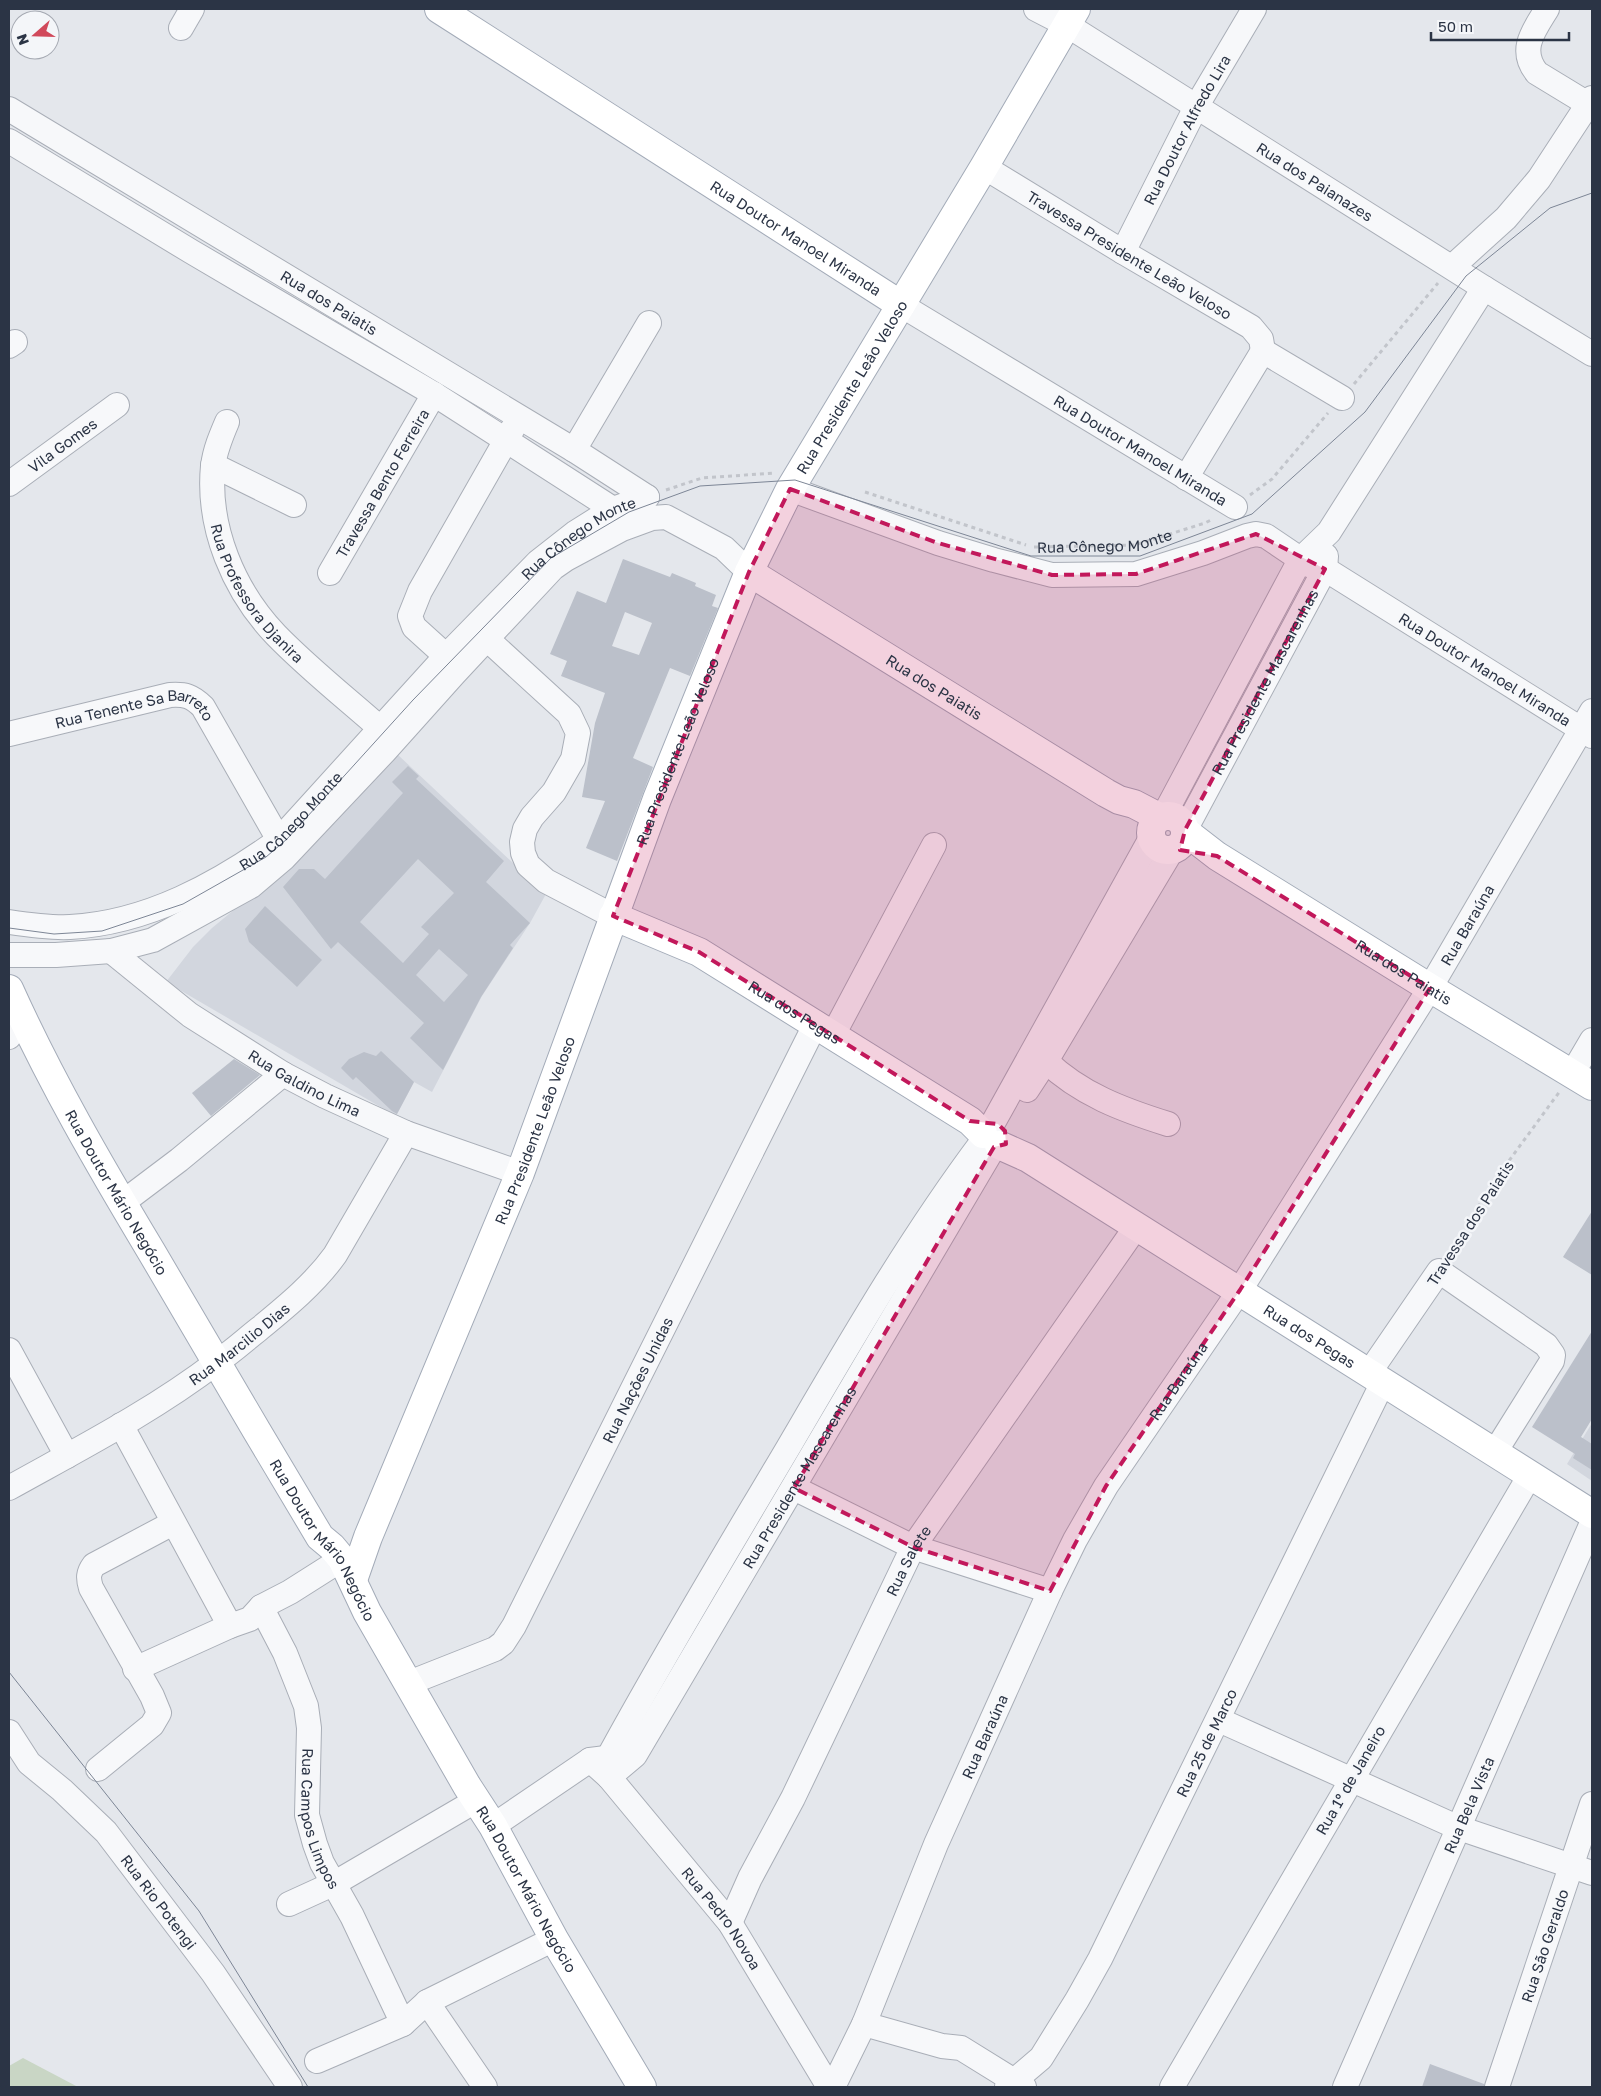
<svg xmlns="http://www.w3.org/2000/svg" width="1601" height="2096" font-family="'Golos Text',sans-serif">
<style>
.built{fill:#d2d6de}
.green{fill:#c9d6c5}
.building{fill:#bbc0ca;fill-rule:evenodd}
.lines{fill:none;stroke-linecap:round;stroke-linejoin:round}
.minor-casing{stroke:#a9aeb7;stroke-width:26}
.major-casing{stroke:#a3abb8;stroke-width:30}
.path{stroke:#c2c5cb;stroke-width:3;stroke-dasharray:4 4;stroke-linecap:butt}
.minor{stroke:#f7f8fa;stroke-width:24}
.major{stroke:#fff;stroke-width:28}
.tram{stroke:#7d8696;stroke-width:1}
.marked{fill:#c2185b;fill-opacity:0.2;stroke:#c2185b;stroke-width:4;stroke-dasharray:10 6;stroke-linejoin:round}
.labels{text-anchor:middle;dominant-baseline:central;stroke-width:5;stroke-linejoin:round;paint-order:stroke}
.street-label{font-size:15px;fill:#2b3445;stroke:#f4f6f9}
</style>
<rect width="100%" height="100%" fill="#e4e7ec"/>
<!-- built -->
<g class="built">
<path d="M397,754L546,894L530,923L482,996L432,1092L414,1082L396,1116L166,982L193,947L212,928L263,886Z"/>
<path d="M1592,1423V1481L1567,1464Z"/>
</g>
<!-- green -->
<path class="green" d="M23,2058L78,2087H9V2066Z"/>
<!-- building -->
<g class="building">
<path d="M623,559L670,577L672,573L696,583L695,586L716,595L712,606L718,608L690,676L670,668L633,758L653,767L617,861L586,848L605,801L582,797L595,723L605,693L561,676L567,661L550,654L577,591L606,603ZM625,612L652,623L639,655L612,646Z"/>
<path d="M408,766L419,776L416,779L504,861L486,882L530,923L510,945L513,948L481,997L443,1070L410,1038L424,1023L338,942L331,949L283,887L299,869H314L325,879L403,793L392,782ZM418,859L454,893L421,927L429,934L403,963L360,922ZM439,949L468,975L444,1002L416,975Z"/>
<path d="M265,906L322,960L297,987L249,942L245,929Z"/>
<path d="M381,1051L414,1082L397,1114L392,1111L356,1077L353,1080L341,1068L349,1059L364,1052L376,1056Z"/>
<path d="M234,1059L260,1075L211,1116L192,1093Z"/>
<path d="M1592,1211V1275L1563,1257Z"/>
<path d="M1592,1331V1419L1581,1437L1592,1444V1470L1573,1458L1575,1454L1532,1427Z"/>
<path d="M1430,2064L1484,2084V2087H1422Z"/>
</g>
<g class="lines">
<defs>
<g id="minor">
<path id="s2" d="M1036,9L1067,25L1484,288L1592,354"/>
<path d="M1547,9C1534,30 1518,50 1537,73L1588,104"/>
<path d="M181,28L192,9"/>
<path id="s3" d="M9,109L574,450L647,497"/>
<path d="M9,141L192,252L434,394L613,509"/>
<path id="s4" d="M984,167L1123,252L1251,327L1261,339L1263,351"/>
<path id="s5" d="M1123,252L1196,107L1254,9"/>
<path d="M1452,267L1506,218L1539,179L1592,98"/>
<path id="s6" d="M901,305L1235,507"/>
<path d="M9,346L15,342"/>
<path d="M1263,351L1342,398"/>
<path id="s7" d="M227,422C221,436 215,450 213,466C207,528 234,591 276,635C309,669 346,698 381,729"/>
<path d="M574,450L649,323"/>
<path d="M213,465L294,505"/>
<path d="M1186,478L1263,351"/>
<path id="s8" d="M9,484L117,405"/>
<path id="s9" d="M790,489L938,543L994,560L1052,575L1136,574L1203,553L1247,536L1256,534L1266,536L1309,565L1325,569L1592,736"/>
<path id="s10" d="M330,573L434,394"/>
<path d="M487,639L569,714L578,733L573,759L554,792L532,817L525,829L522,842L523,853L528,865L546,881L613,916"/>
<path d="M446,656L414,627L410,616L420,591L513,428"/>
<path id="s11" d="M9,734L170,695C185,694 192,696 203,707L279,840"/>
<path d="M1164,815L1300,560L1329,532L1484,288"/>
<path id="s12" d="M1185,830L1325,569L1326,556"/>
<path id="s13" d="M9,922C29,925 50,928 70,927C147,923 218,884 279,840L446,656L538,562L575,533L613,509L647,497"/>
<path id="s14" d="M111,951L190,1015L283,1074L325,1096L406,1133L520,1173"/>
<path d="M9,955H56L111,951L153,940L251,886L284,858L385,751L454,674L553,568L566,559L622,529L652,518L666,517L724,548L749,572"/>
<path d="M9,1028L11,1033L9,1037"/>
<path d="M833,1035L934,845"/>
<path d="M1046,1061C1080,1094 1123,1110 1168,1124"/>
<path d="M1572,1074L1592,1040"/>
<path d="M1027,1090L1046,1061L1172,850"/>
<path d="M993,1123L1151,838"/>
<path d="M122,1203L179,1160L283,1074"/>
<path d="M9,1350L67,1456"/>
<path d="M1369,1373L1439,1271L1546,1345L1553,1355L1552,1361L1495,1452"/>
<path d="M121,1425L230,1626"/>
<path id="s15" d="M9,1488C79,1449 153,1411 217,1362C232,1352 245,1340 259,1329C287,1306 314,1284 335,1255L406,1133"/>
<path d="M794,1488L913,1547L1050,1591"/>
<path id="s16" d="M261,1607L285,1653L306,1706L309,1728L307,1815L315,1844L322,1863L352,1916L403,2024"/>
<path d="M135,1669L230,1626L250,1619L261,1607L290,1592L342,1559"/>
<path id="s17" d="M409,1683L495,1649L503,1643L514,1626L816,1023"/>
<path d="M1219,1720L1459,1828L1592,1873"/>
<path id="s18" d="M9,1732L29,1763L62,1790L106,1832L213,1973L290,2087"/>
<path d="M608,1758C665,1653 727,1551 788,1448C849,1344 910,1238 982,1142"/>
<path id="s19" d="M590,1760L609,1777L635,1755L994,1147"/>
<path id="s20" d="M608,1762L609,1777L730,1923L829,2087"/>
<path d="M98,1769L152,1725L159,1713L152,1696L91,1588C88,1578 88,1573 94,1565L173,1523"/>
<path d="M493,1826L590,1760L606,1758"/>
<path d="M289,1904L335,1883L477,1800"/>
<path id="s21" d="M730,1923L750,1878L793,1798L913,1547L1136,1227"/>
<path d="M427,2002L485,2087"/>
<path d="M864,2024L942,2046L961,2048L1024,2087"/>
<path d="M317,2061L403,2024L427,2002L554,1939"/>
<path id="s22" d="M833,2087L864,2024L936,1844L1050,1591L1075,1540L1106,1486L1240,1290L1430,988L1592,711"/>
<path id="s23" d="M1007,2087L1041,2058L1077,2000L1100,1959L1383,1382"/>
<path d="M1172,2087L1530,1475"/>
<path id="s24" d="M1345,2087L1592,1523"/>
<path id="s25" d="M1497,2087L1592,1804"/>
</g>
<g id="major">
<path id="s26" d="M439,9L901,305"/>
<path id="s27" d="M749,572L1106,793L1119,800L1134,804L1159,817"/>
<circle cx="1168" cy="833" r="17"/>
<path id="s28" d="M1186,832L1217,856L1430,988L1592,1086"/>
<path id="s29" d="M613,916L699,952L970,1121L983,1134"/>
<path id="s30" d="M9,989C50,1080 100,1166 151,1251C207,1347 263,1442 320,1537L332,1547L342,1559L367,1612L467,1786L493,1826L554,1939L642,2087"/>
<path id="s31" d="M999,1145L1028,1158L1592,1514"/>
<path id="s32" d="M353,1580L368,1537L520,1173L657,799L749,572L790,489L984,167L1076,9"/>
</g>
</defs>
<!-- minor casing -->
<use href="#minor" class="minor-casing"/>
<!-- major casing -->
<use href="#major" class="major-casing"/>
<!-- path -->
<g class="path">
<path d="M1354,384L1438,283"/>
<path d="M666,490L702,478L775,473"/>
<path d="M865,492L1026,545"/>
<path d="M1250,495L1272,479L1328,413"/>
<path id="s1" d="M1034,547L1135,545L1205,523L1213,519"/>
<path d="M1449,1255L1492,1184L1560,1091"/>
</g>
<!-- minor -->
<use href="#minor" class="minor"/>
<!-- major -->
<use href="#major" class="major"/>
<!-- tram -->
<g class="tram">
<path d="M9,928L54,934L102,931L183,904L266,857L287,839L413,700L551,558L629,512L700,486L795,480L1031,556H1140L1252,514L1365,412L1466,276L1550,208L1592,193"/>
<path d="M9,1672L199,1911L308,2087"/>
</g>
</g>
<!-- marked area -->
<path class="marked" d="M790,489L938,543L1052,575L1136,574L1256,534L1325,569L1185,830L1180,850L1217,856L1430,988L1240,1290L1106,1486L1050,1591L913,1547L794,1488L994,1147L1006,1144L1005,1131L998,1124L970,1121L699,952L613,916L749,572Z"/>
<g class="labels">
<!-- street labels -->
<g class="street-label">
<text stroke="none"><textPath href="#s5" startOffset="138">Rua Doutor Alfredo Lira</textPath></text>
<text stroke="none"><textPath href="#s2" startOffset="328">Rua dos Paianazes</textPath></text>
<text stroke="none"><textPath href="#s26" startOffset="424">Rua Doutor Manoel Miranda</textPath></text>
<text stroke="none"><textPath href="#s4" startOffset="170">Travessa Presidente Leão Veloso</textPath></text>
<text stroke="none"><textPath href="#s3" startOffset="374">Rua dos Paiatis</textPath></text>
<text stroke="none"><textPath href="#s32" startOffset="1295">Rua Presidente Leão Veloso</textPath></text>
<text stroke="none"><textPath href="#s8" startOffset="66">Vila Gomes</textPath></text>
<text stroke="none"><textPath href="#s6" startOffset="280">Rua Doutor Manoel Miranda</textPath></text>
<text stroke="none"><textPath href="#s10" startOffset="104">Travessa Bento Ferreira</textPath></text>
<text stroke="none"><textPath href="#s1" startOffset="71">Rua Cônego Monte</textPath></text>
<text stroke="none"><textPath href="#s13" startOffset="718">Rua Cônego Monte</textPath></text>
<text stroke="none"><textPath href="#s7" startOffset="186">Rua Professora Djanira</textPath></text>
<text stroke="none"><textPath href="#s9" startOffset="754">Rua Doutor Manoel Miranda</textPath></text>
<text stroke="none"><textPath href="#s12" startOffset="168">Rua Presidente Mascarenhas</textPath></text>
<text stroke="none"><textPath href="#s27" startOffset="218">Rua dos Paiatis</textPath></text>
<text stroke="none"><textPath href="#s11" startOffset="132">Rua Tenente Sa Barreto</textPath></text>
<text stroke="none"><textPath href="#s32" startOffset="890">Rua Presidente Leão Veloso</textPath></text>
<text stroke="none"><textPath href="#s13" startOffset="312">Rua Cônego Monte</textPath></text>
<text stroke="none"><textPath href="#s22" startOffset="1328">Rua Baraúna</textPath></text>
<text stroke="none"><textPath href="#s28" startOffset="259">Rua dos Paiatis</textPath></text>
<text stroke="none"><textPath href="#s29" startOffset="206">Rua dos Pegas</textPath></text>
<text stroke="none"><textPath href="#s14" startOffset="235">Rua Galdino Lima</textPath></text>
<text stroke="none"><textPath href="#s32" startOffset="485">Rua Presidente Leão Veloso</textPath></text>
<text stroke="none"><textPath href="#s30" startOffset="230">Rua Doutor Mário Negócio</textPath></text>
<text transform="translate(1470 1223) rotate(-57)">Travessa dos Paiatis</text>
<text stroke="none"><textPath href="#s31" startOffset="365">Rua dos Pegas</textPath></text>
<text stroke="none"><textPath href="#s15" startOffset="272">Rua Marcilio Dias</textPath></text>
<text stroke="none"><textPath href="#s17" startOffset="398">Rua Nações Unidas</textPath></text>
<text stroke="none"><textPath href="#s22" startOffset="788">Rua Baraúna</textPath></text>
<text stroke="none"><textPath href="#s19" startOffset="382">Rua Presidente Mascarenhas</textPath></text>
<text stroke="none"><textPath href="#s30" startOffset="635">Rua Doutor Mário Negócio</textPath></text>
<text stroke="none"><textPath href="#s21" startOffset="404">Rua Salete</textPath></text>
<text stroke="none"><textPath href="#s22" startOffset="382">Rua Baraúna</textPath></text>
<text stroke="none"><textPath href="#s23" startOffset="401">Rua 25 de Marco</textPath></text>
<text transform="translate(1350 1780) rotate(-60)">Rua 1º de Janeiro</text>
<text stroke="none"><textPath href="#s24" startOffset="308">Rua Bela Vista</textPath></text>
<text stroke="none"><textPath href="#s16" startOffset="224">Rua Campos Limpos</textPath></text>
<text stroke="none"><textPath href="#s30" startOffset="1040">Rua Doutor Mário Negócio</textPath></text>
<text stroke="none"><textPath href="#s18" startOffset="228">Rua Rio Potengi</textPath></text>
<text stroke="none"><textPath href="#s20" startOffset="196">Rua Pedro Novoa</textPath></text>
<text stroke="none"><textPath href="#s25" startOffset="149">Rua São Geraldo</textPath></text>
</g>
</g>
<!-- border -->
<rect width="1601" height="2096" fill="none" stroke="#2b3445" stroke-width="20"/>
<!-- north arrow -->
<g transform="translate(35 35) rotate(250)"><circle r="24" fill="#f4f6f9" stroke="#a4a8b1"/>
<path d="M0-4L9 19L0 12L-9 19Z" fill="#d1495b"/>
<text y="-8" font-size="14" font-weight="bold" text-anchor="middle" fill="#2b3445">N</text>
</g>
<!-- scale -->
<path d="M1431 32v8h138v-8" fill="none" stroke="#2b3445" stroke-width="2.5"/>
<text x="1438" y="32" font-size="15" fill="#2b3445" stroke="#f4f6f9" stroke-width="4" paint-order="stroke">50 m</text>
</svg>
